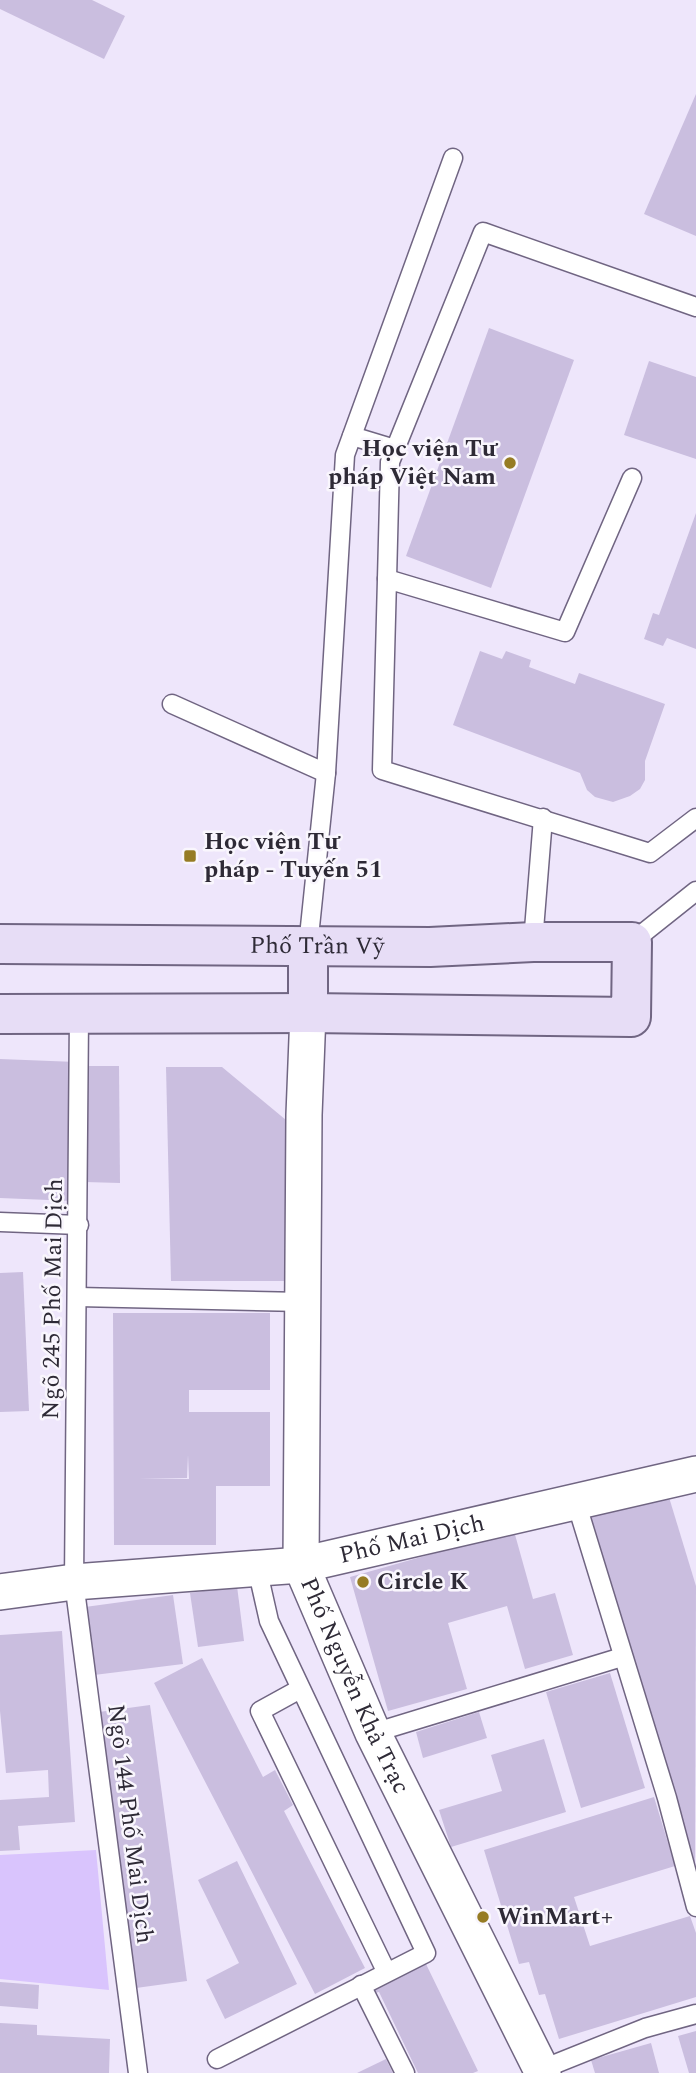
<svg xmlns="http://www.w3.org/2000/svg" width="696" height="2073" font-family="Spectral,serif">
<style>
.green{fill:#d9c4fd}
.building{fill:#cabedf;fill-rule:evenodd}
.lines{fill:none;stroke-linecap:round;stroke-linejoin:round}
.service-casing{stroke:#706582;stroke-width:21}
.minor-casing{stroke:#706582;stroke-width:38}
.secondary-casing{stroke:#706582;stroke-width:42}
.service{stroke:#fff;stroke-width:18}
.minor{stroke:#fff;stroke-width:35}
.secondary{stroke:#e7ddf6;stroke-width:38}
.poi-dot{fill:#967c24;stroke:#f9f6fd;stroke-width:2.5}
.labels{text-anchor:middle;dominant-baseline:central;stroke-width:5;stroke-linejoin:round;paint-order:stroke}
.poi-label{font-size:24px;font-weight:bold;fill:#2e2a36;stroke:#f9f6fd;text-anchor:start}
.street-label{font-size:24px;fill:#2e2a36;stroke:#f9f6fd}
</style>
<rect width="100%" height="100%" fill="#eee6fb"/>
<!-- green -->
<path class="green" d="M96,1850L109,1990L0,1979V1855Z"/>
<!-- building -->
<g class="building">
<path d="M0,0H92L125,16L104,59L0,9Z"/>
<path d="M696,94V236L644,214Z"/>
<path d="M489,328L574,360L491,588L406,556Z"/>
<path d="M649,361L696,377V459L624,435Z"/>
<path d="M696,513V649L667,638L663,646L644,639L653,613L659,615Z"/>
<path d="M480,651L502,659L506,651L531,660L529,667L575,684L579,673L665,704L645,761V780L640,789L630,796L613,802L595,797L587,790L580,773L453,725Z"/>
<path d="M0,1059L76,1062L73,1201L0,1198Z"/>
<path d="M85,1066H119L120,1183L85,1182Z"/>
<path d="M166,1067H222L286,1120L287,1281H171Z"/>
<path d="M23,1272L29,1411L0,1412V1273Z"/>
<path d="M113,1313H270V1390H189V1412H270V1486H216V1545H114ZM188,1455L189,1479H139L187,1478Z"/>
<path d="M668,1494L696,1586L695,1866L589,1518Z"/>
<path d="M514,1531L533,1599L555,1593L573,1655L525,1669L507,1606L448,1623L467,1689L388,1711L350,1577Z"/>
<path d="M237,1586L244,1641L198,1647L190,1593Z"/>
<path d="M173,1595L183,1664L94,1675L85,1607Z"/>
<path d="M62,1631L75,1822L18,1826L20,1850L0,1851V1800L49,1797L48,1770L6,1773L0,1711V1635Z"/>
<path d="M202,1658L263,1777L275,1770L293,1805L284,1811L365,1968L315,1994L154,1683Z"/>
<path d="M610,1673L645,1788L581,1808L546,1692Z"/>
<path d="M150,1705L187,1981L136,1988L99,1712Z"/>
<path d="M479,1712L487,1738L423,1758L416,1732Z"/>
<path d="M544,1739L566,1812L451,1847L439,1810L502,1791L491,1755Z"/>
<path d="M654,1797L675,1866L574,1897L590,1946L690,1916L696,1933V1997L559,2039L545,1994L539,1995L529,1962L519,1964L484,1850Z"/>
<path d="M237,1861L297,1984L225,2019L206,1980L239,1963L198,1880Z"/>
<path d="M426,1964L478,2071L473,2073H418L379,1992L375,1993L369,1986L378,1982L381,1986Z"/>
<path d="M0,1982L39,1985L38,2009L0,2006Z"/>
<path d="M0,2023L37,2025V2035L110,2039L109,2073H0Z"/>
<path d="M696,2031V2073H689L678,2036Z"/>
<path d="M651,2043L659,2073H595L591,2060Z"/>
<path d="M386,2059L393,2073H357Z"/>
</g>
<g class="lines">
<defs>
<g id="service">
<path d="M352,436L395,449"/>
<path d="M632,478L565,632L387,579L382,770L650,853L696,818"/>
<path d="M387,579L390,462L483,232L696,307"/>
<path d="M172,704L326,773"/>
<path d="M533,942L543,818"/>
<path d="M632,942L696,891"/>
<path d="M308,946L326,773L345,455L453,158"/>
<path d="M79,1016L74,1582L138,2073"/>
<path d="M0,1222L79,1225"/>
<path d="M78,1297L303,1302"/>
<path d="M576,1502L667,1798L696,1907"/>
<path d="M300,1689L260,1711L386,1971"/>
<path d="M373,1733L622,1657"/>
<path d="M361,1985L405,2073"/>
<path d="M217,2059L426,1953L269,1621L257,1568"/>
<path d="M535,2072L645,2028L696,2014"/>
</g>
<g id="minor">
<path id="s1" d="M308,1013L304,1115L301,1565L373,1733L543,2073"/>
<path id="s2" d="M0,1592L74,1582L301,1565L696,1474"/>
</g>
<g id="secondary">
<path id="s3" d="M0,944L430,947L533,942H632L631,1017L308,1013L0,1014"/>
<path d="M308,1013V946"/>
</g>
</defs>
<!-- service casing -->
<use href="#service" class="service-casing"/>
<!-- minor casing -->
<use href="#minor" class="minor-casing"/>
<!-- secondary casing -->
<use href="#secondary" class="secondary-casing"/>
<!-- service -->
<use href="#service" class="service"/>
<!-- minor -->
<use href="#minor" class="minor"/>
<!-- secondary -->
<use href="#secondary" class="secondary"/>
</g>
<!-- markers -->
<g class="poi-dot">
<circle cx="510" cy="463" r="7"/>
<rect x="183" y="849" width="14" height="14" rx="3.5"/>
<circle cx="363" cy="1582" r="7"/>
<circle cx="483" cy="1917" r="7"/>
</g>
<g class="labels">
<!-- poi labels -->
<g class="poi-label">
<text x="496" y="449" text-anchor="end">Học viện Tư<tspan x="496" dy="28">pháp Việt Nam</tspan></text>
<text x="204" y="842">Học viện Tư<tspan x="204" dy="28">pháp - Tuyến 51</tspan></text>
<text x="377" y="1582">Circle K</text>
<text x="497" y="1917">WinMart+</text>
</g>
<!-- street labels -->
<g class="street-label">
<text stroke="none"><textPath href="#s3" startOffset="317">Phố Trần Vỹ</textPath></text>
<text transform="translate(53 1299) rotate(-89)">Ngõ 245 Phố Mai Dịch</text>
<text stroke="none"><textPath href="#s2" startOffset="416">Phố Mai Dịch</textPath></text>
<text stroke="none"><textPath href="#s1" startOffset="684">Phố Nguyễn Khả Trạc</textPath></text>
<text transform="translate(130 1824) rotate(83)">Ngõ 144 Phố Mai Dịch</text>
</g>
</g>
</svg>
